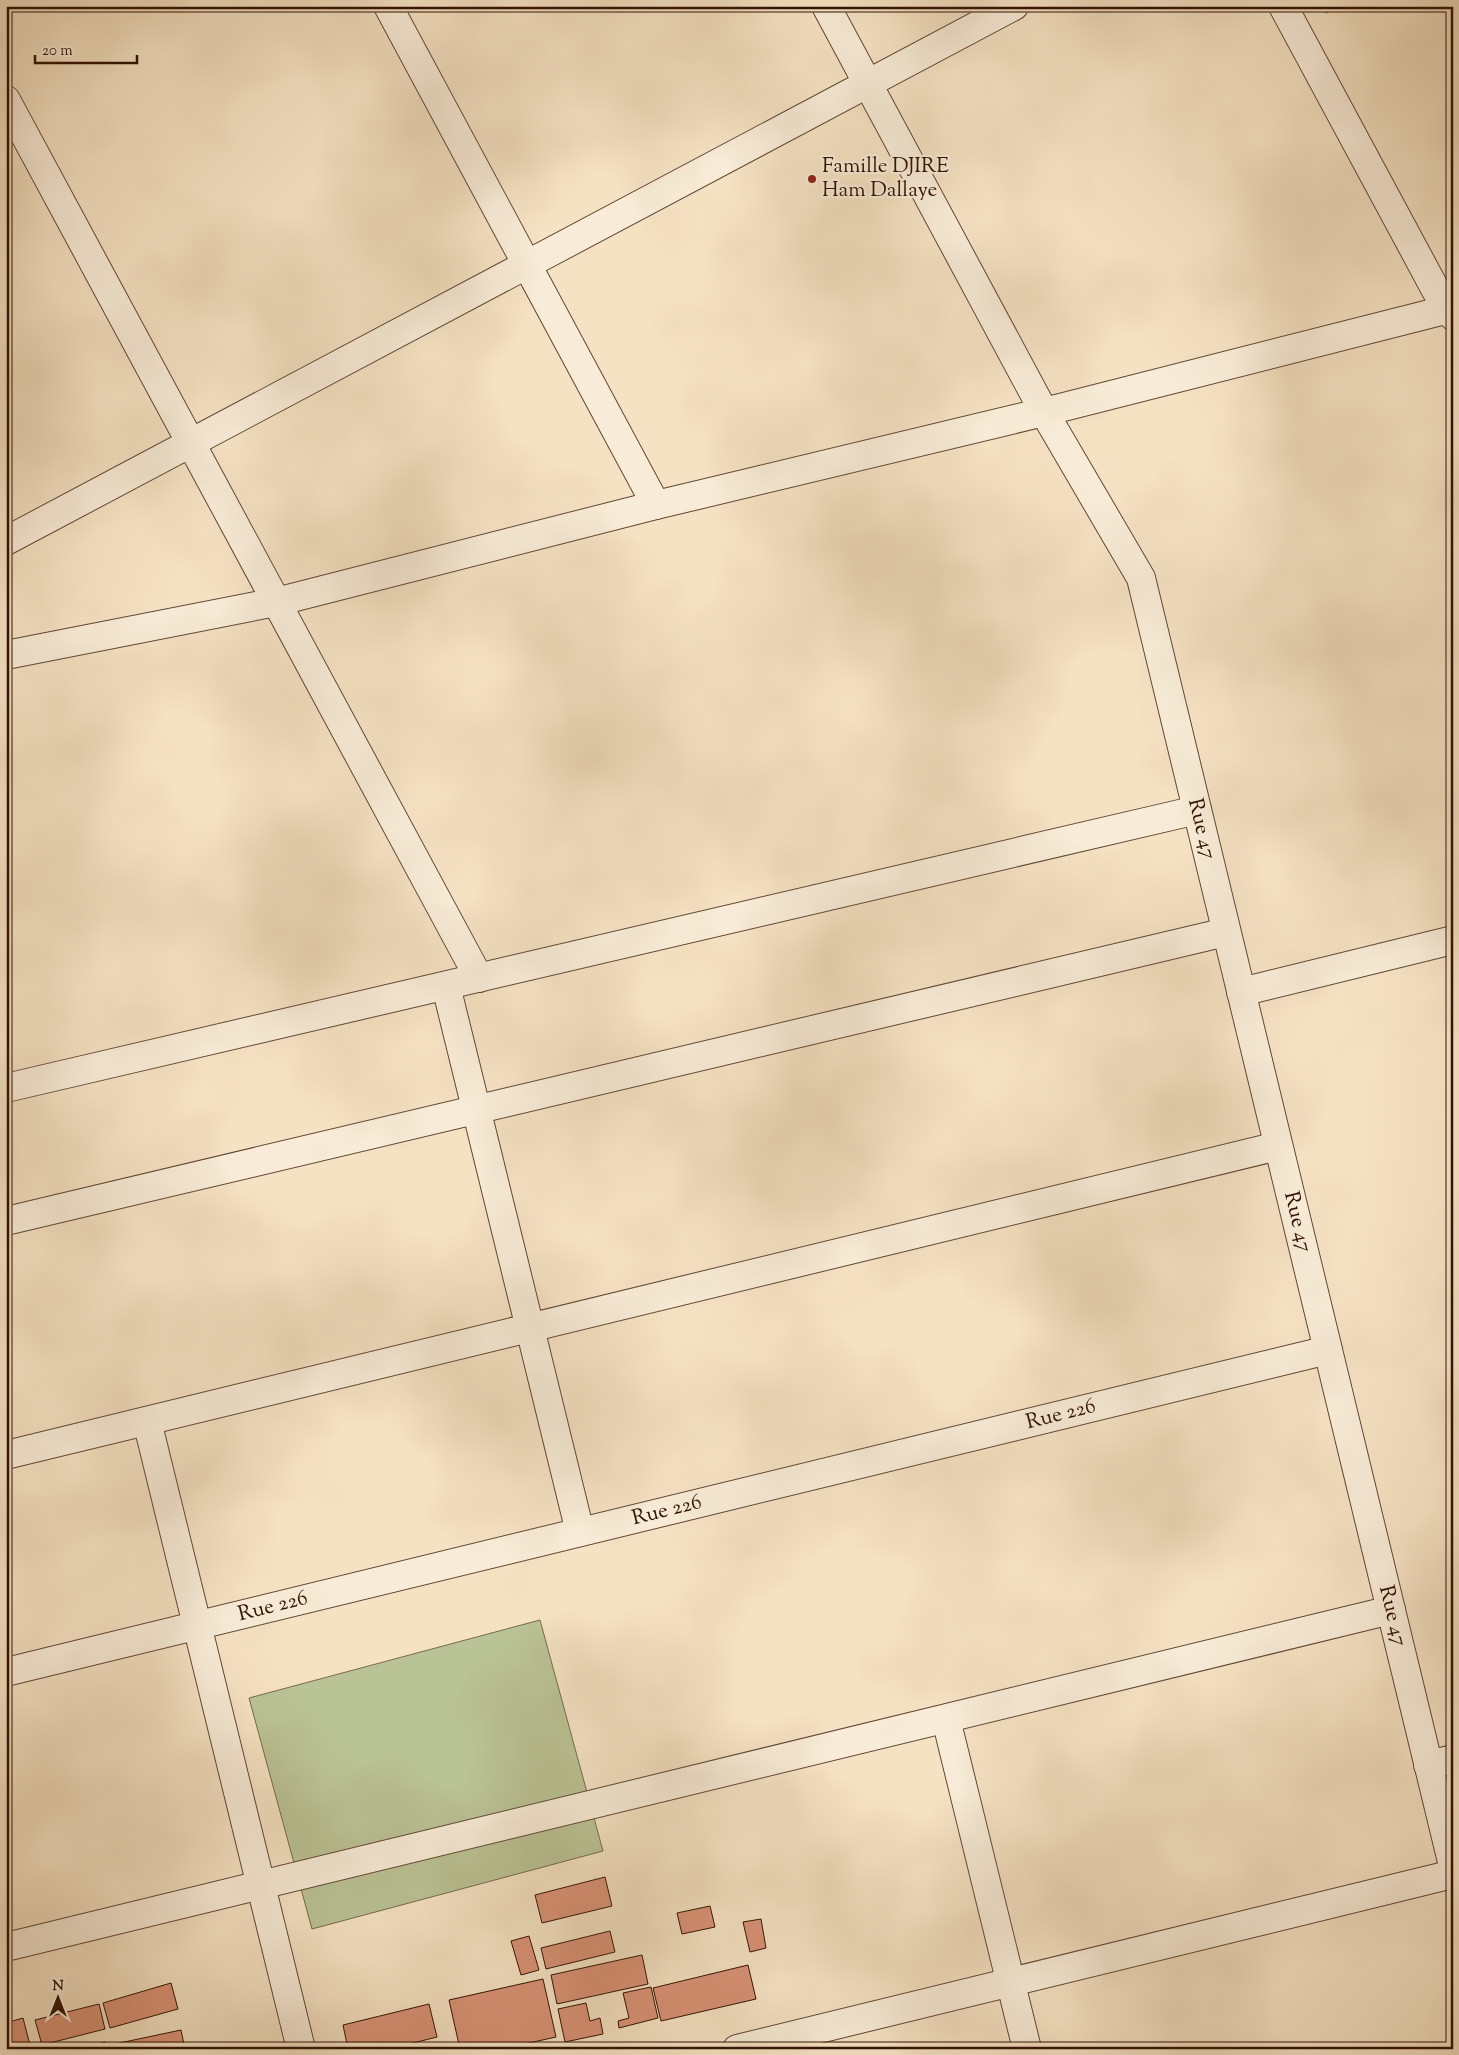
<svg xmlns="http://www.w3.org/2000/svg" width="1459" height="2055" font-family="'Sorts Mill Goudy',serif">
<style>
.green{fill:#bac395;stroke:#766a4c}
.building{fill:#d99276;stroke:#311204}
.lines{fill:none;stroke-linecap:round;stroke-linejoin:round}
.minor-casing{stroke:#624634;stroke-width:30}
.minor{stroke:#f8ecd8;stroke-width:28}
.poi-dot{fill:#8f2418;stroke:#f8ecd8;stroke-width:2}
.labels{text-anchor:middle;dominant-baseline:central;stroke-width:4.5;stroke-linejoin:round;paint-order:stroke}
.poi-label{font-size:21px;fill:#311204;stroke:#f8ecd8;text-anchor:start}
.street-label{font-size:21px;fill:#311204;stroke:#f8ecd8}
</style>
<rect width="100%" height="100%" fill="#f5e2c3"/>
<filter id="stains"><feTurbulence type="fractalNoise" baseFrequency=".004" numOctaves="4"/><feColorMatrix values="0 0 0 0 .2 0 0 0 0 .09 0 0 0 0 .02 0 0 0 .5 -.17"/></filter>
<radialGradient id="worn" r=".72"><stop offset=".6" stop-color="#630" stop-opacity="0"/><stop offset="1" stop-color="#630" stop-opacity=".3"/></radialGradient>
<!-- green -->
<path class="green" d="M540,1620L603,1851L312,1929L249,1698Z"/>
<!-- building -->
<g class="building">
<path d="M1323,6H1338L1326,13Z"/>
<path d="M605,1877L612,1906L542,1923L535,1895Z"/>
<path d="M710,1906L715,1927L682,1934L677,1913Z"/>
<path d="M761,1919L766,1948L750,1952L743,1922Z"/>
<path d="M610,1931L615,1952L546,1969L541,1948Z"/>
<path d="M529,1936L539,1970L521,1975L511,1941Z"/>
<path d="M642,1955L648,1984L557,2004L551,1975Z"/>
<path d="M748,1965L756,1999L661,2021L653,1988Z"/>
<path d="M543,1979L556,2037L502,2049H460L449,2000Z"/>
<path d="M171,1983L178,2009L110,2028L103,2003Z"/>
<path d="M651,1987L658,2018L619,2028L618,2021L629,2018L623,1993Z"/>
<path d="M586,2003L590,2021L600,2018L603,2034L565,2042L558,2009Z"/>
<path d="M99,2004L105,2029L42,2045L35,2020Z"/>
<path d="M429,2004L437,2037L389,2049H348L343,2025Z"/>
<path d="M23,2018L31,2049H6V2023Z"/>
<path d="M181,2030L185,2049H111L110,2045Z"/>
<path d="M105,2042L107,2049H82Z"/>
<path d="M422,2045V2049H402Z"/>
</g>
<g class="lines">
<defs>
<g id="minor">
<path d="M388,6L656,505"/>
<path d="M826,6L1044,412L1141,578L1453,1866"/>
<path d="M1283,6L1446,309L1453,316"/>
<path d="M6,100L479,978"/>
<path d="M6,541L1014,6"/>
<path d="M6,655L276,602L656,505L1044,412L1453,308"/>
<path d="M446,986L580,1532"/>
<path d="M1241,992L1453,940"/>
<path d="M6,1088L1197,810"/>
<path d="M6,1221L1226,932"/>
<path d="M147,1421L301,2049"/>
<path d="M6,1455L1278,1146"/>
<path d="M6,1672L1328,1350"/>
<path d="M946,1719L1027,2049"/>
<path d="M1428,1765L1453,1759"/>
<path d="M6,1947L1391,1610"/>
<path d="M737,2049L1453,1874"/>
</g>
</defs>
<!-- minor casing -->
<use href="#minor" class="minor-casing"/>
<!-- minor -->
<use href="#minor" class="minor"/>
</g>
<!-- markers -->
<circle class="poi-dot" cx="812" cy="179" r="5"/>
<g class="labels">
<!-- poi labels -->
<g class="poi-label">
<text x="822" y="167">Famille DJIRE<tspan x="822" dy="24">Ham Dallaye</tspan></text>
</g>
<!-- street labels -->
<g class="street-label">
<text transform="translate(1201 829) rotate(76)">Rue 47</text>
<text transform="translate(1297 1222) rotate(76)">Rue 47</text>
<text transform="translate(1061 1415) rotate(-14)">Rue 226</text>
<text transform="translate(667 1511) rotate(-14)">Rue 226</text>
<text transform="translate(273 1607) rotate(-14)">Rue 226</text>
<text transform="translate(1392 1616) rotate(76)">Rue 47</text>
</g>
</g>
<!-- margin -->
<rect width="1459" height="2055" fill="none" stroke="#f5e2c3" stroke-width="25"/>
<rect x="8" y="8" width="1444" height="2040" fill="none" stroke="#311204" stroke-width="2.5"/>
<rect x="12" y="12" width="1434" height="2030" fill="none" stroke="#311204"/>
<!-- north arrow -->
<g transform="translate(58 1998)" stroke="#f8ecd8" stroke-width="4" paint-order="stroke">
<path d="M0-4L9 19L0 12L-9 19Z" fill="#311204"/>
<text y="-8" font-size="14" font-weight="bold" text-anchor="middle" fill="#311204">N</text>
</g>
<!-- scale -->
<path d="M35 55v8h102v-8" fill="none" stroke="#311204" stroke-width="2.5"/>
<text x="42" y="55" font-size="15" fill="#311204" stroke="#f8ecd8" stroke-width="4" paint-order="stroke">20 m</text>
<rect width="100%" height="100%" filter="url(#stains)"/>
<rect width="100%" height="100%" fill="url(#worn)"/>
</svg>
